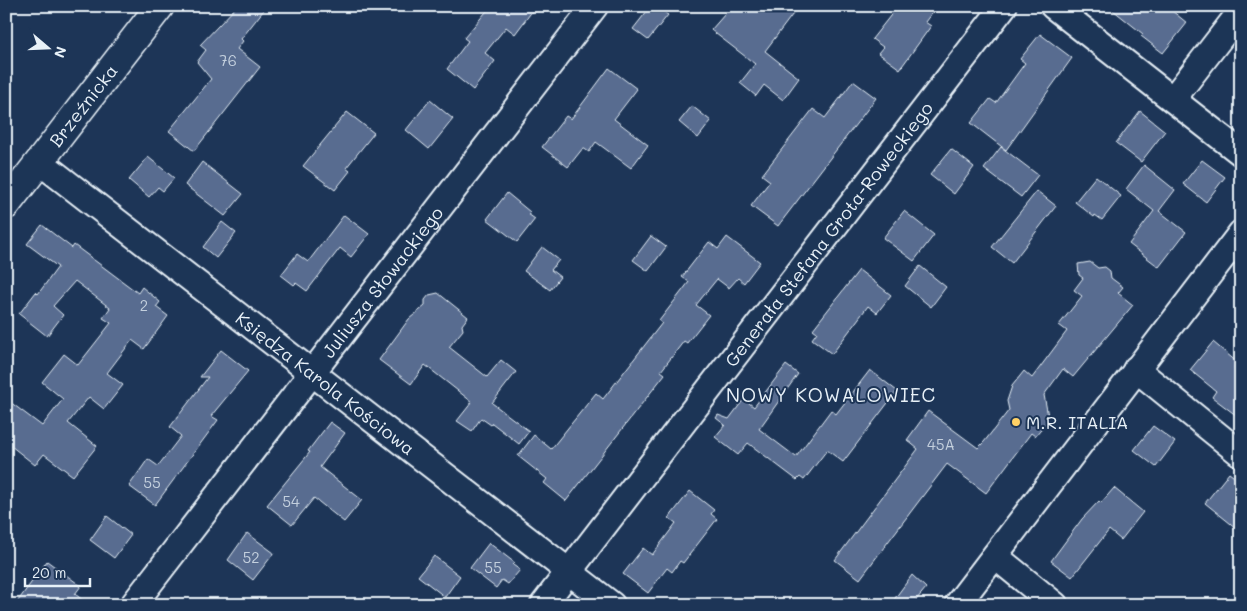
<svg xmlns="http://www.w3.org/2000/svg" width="1247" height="611" font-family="Mali,sans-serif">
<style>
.building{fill:#586c90;stroke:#e8f1f8}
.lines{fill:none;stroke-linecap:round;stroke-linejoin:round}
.minor-casing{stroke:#e8f1f8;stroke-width:29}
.major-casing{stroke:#e8f1f8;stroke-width:31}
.minor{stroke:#1d3557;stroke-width:25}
.major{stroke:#1d3557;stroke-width:28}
.poi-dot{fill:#ffd166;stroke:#1d3557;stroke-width:2}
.labels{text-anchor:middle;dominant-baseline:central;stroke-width:4;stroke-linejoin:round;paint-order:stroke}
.number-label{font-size:15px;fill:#c4d0de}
.street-label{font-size:18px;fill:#e8f1f8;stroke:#1d3557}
.poi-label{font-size:18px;fill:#e8f1f8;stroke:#1d3557;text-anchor:start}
.neighbourhood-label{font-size:19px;letter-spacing:1px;fill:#e8f1f8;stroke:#1d3557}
</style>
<rect width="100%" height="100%" fill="#1d3557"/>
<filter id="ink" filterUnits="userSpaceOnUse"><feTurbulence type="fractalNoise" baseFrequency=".02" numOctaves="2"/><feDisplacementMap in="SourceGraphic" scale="10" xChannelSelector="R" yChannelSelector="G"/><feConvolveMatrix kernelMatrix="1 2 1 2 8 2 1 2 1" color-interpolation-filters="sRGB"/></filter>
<g filter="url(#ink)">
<!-- building -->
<g class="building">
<path d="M237,6H267L241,39L243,41L237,49L260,67L194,151L169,131L211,79L197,62L206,50L200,45Z"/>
<path d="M491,6H536L515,34L506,27L485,53L495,61L473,90L447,69L468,41L464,38Z"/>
<path d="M651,6H656L668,15L648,40L633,29Z"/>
<path d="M732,6H799L765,51L799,78L783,100L764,85L756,96L740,83L755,64L711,30Z"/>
<path d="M898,6H937L925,22L931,26L900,69L878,53L883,47L872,39Z"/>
<path d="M1108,6H1166L1187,23L1163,53L1141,36L1143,34Z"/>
<path d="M1040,34L1072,58L1006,150L971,123L990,99L996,103L1025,63L1020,59Z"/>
<path d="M609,68L637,89L614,119L648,145L631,168L596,142L589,152L583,148L568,167L542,147L566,116L571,119Z"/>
<path d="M853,81L876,98L778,226L751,206L770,181L762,175L813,109L825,118Z"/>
<path d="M430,100L453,119L429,149L406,130Z"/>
<path d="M692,106L711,121L698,138L679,122Z"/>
<path d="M1140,111L1165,131L1141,162L1116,143Z"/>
<path d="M347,112L374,133L346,168L350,171L335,190L303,166Z"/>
<path d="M1001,147L1038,175L1021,197L984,169Z"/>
<path d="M951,149L974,167L954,194L930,175Z"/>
<path d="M148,157L174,178L163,191L158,187L149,197L129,180Z"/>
<path d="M1202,160L1225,177L1206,202L1183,184Z"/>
<path d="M202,162L243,194L225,216L185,185Z"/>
<path d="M1144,165L1175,190L1159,211L1186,232L1159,267L1129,244L1154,211L1126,189Z"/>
<path d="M1096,176L1121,196L1102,220L1095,215L1094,217L1075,202Z"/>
<path d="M1037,191L1056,206L1012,263L992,247Z"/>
<path d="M507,193L530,212L528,214L535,219L517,242L487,219Z"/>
<path d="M904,211L934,235L914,261L883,238Z"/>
<path d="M344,215L369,234L351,257L340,248L307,291L296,283L294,285L281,275L297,254L308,262Z"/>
<path d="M222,222L236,233L216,258L203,247Z"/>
<path d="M42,225L72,248L74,245L138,293L142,287L160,302L156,307L168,316L144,349L132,340L107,373L123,385L104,409L89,397L68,423L97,446L73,476L44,454L35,465L6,442V399L42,426L63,399L42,382L64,354L78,365L111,323L103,318L110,308L75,281L53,306L63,315L47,336L19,314L36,292L38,294L58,267L27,244Z"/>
<path d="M651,236L666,247L648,271L633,260Z"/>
<path d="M727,237L760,262L744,283L738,278L729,288L717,279L696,305L709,315L687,343L684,341L661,371L665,374L566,501L544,483L547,479L518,456L534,435L551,449L596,393L603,399L662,323L659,321L689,282L682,277L709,242L718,249Z"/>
<path d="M542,247L559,260L551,270L560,277L550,290L524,271Z"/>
<path d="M1090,262L1098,268L1105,267L1110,271L1111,278L1123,287L1118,293L1133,305L1073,377L1063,369L1044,395L1048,416L1045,424L1035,436L1031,433L986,493L947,464L860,579L835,560L918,449L907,440L928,411L978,448L984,442L1009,410L1007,401L1012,386L1024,371L1032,378L1067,331L1059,325L1082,296L1074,290L1083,278L1079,275L1078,264Z"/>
<path d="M920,266L946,287L931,307L905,286Z"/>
<path d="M859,270L891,295L877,313L868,306L832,354L812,339L817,332L813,329Z"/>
<path d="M438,293L468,317L462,325L463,330L449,347L487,377L501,360L516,372L492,403L529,431L519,444L492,423L491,425L481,418L472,431L457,421L472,402L425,365L411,384L379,360L409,319L425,306V300L429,295Z"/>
<path d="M1213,342L1238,363L1234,368L1241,373V419L1212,397L1216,391L1190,370Z"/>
<path d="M221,350L248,371L211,416L218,420L155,505L129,486L148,459L158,466L181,436L170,427L208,377H200Z"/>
<path d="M786,365L798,374L759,429L796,457L831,410L836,414L870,370L897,391L843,462L827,450L804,480L800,477L797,480L748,443L738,455L715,437L725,425L716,418L718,415L729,419L744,399L754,407Z"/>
<path d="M330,422L345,433L320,467L362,500L344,522L314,498L292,525L267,505L310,452L308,451Z"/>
<path d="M1153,426L1175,442L1156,467L1134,450Z"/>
<path d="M1229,473L1241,482V532L1205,503Z"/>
<path d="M1114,488L1143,512L1121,540L1109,530L1072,577L1051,561L1082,519L1099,501L1101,503Z"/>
<path d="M690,491L714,510L711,514L717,519L683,563L680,561L672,572L667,568L648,593L623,574L643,548L652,555L676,523L669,518Z"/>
<path d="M107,516L131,535L114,558L90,540Z"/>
<path d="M247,533L274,553L253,580L228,560Z"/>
<path d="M489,543L515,563L513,565L520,570L508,584L502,580L496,588L470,568Z"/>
<path d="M434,556L460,576L445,597L418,576Z"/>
<path d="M47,561L81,586L75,594L89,605H15Z"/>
<path d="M912,575L926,588L912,605H890Z"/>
</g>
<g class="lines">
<defs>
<g id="minor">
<path d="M1053,6L1241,153"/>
<path d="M1173,99L1241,11"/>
<path id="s1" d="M40,162L612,605"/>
<path d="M1136,369L1241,454"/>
<path d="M995,556L1055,605"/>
<path id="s2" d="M133,605L595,6"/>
<path id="s3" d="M543,605L1004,6"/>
<path d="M957,605L1241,233"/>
</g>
<g id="major">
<path id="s4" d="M6,205L160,6"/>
</g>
</defs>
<!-- minor casing -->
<use href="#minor" class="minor-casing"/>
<!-- major casing -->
<use href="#major" class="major-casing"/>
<!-- minor -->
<use href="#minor" class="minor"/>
<!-- major -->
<use href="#major" class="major"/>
</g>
</g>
<!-- markers -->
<circle class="poi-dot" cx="1016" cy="422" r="5"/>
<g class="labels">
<!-- number labels -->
<g class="number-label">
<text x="228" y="60">76</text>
<text x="144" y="305">2</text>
<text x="941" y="444">45A</text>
<text x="152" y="482">55</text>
<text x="291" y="501">54</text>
<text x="251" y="557">52</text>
<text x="493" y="567">55</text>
</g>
<!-- street labels -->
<g class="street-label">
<text stroke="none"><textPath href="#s4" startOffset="126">Brzeźnicka</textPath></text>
<text stroke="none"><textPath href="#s3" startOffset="468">Generała Stefana Grota-Roweckiego</textPath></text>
<text stroke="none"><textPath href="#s2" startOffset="408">Juliusza Słowackiego</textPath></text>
<text stroke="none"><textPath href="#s1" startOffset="361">Księdza Karola Kościowa</textPath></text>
</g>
<!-- poi labels -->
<g class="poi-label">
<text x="1026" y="422">M.R. ITALIA</text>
</g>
<!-- neighbourhood labels -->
<g class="neighbourhood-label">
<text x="831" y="394">NOWY KOWALOWIEC</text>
</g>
</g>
<!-- margin -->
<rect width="1247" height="611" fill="none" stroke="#1d3557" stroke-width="25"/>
<rect x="12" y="12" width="1222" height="586" fill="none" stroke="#e8f1f8" stroke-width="2" filter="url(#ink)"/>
<!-- north arrow -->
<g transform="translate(48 48) rotate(109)" stroke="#1d3557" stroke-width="4" paint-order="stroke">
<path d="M0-4L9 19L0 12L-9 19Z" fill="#e8f1f8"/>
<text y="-8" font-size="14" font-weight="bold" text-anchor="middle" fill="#e8f1f8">N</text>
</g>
<!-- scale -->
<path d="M25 578v8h65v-8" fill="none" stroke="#e8f1f8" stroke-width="2.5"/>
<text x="32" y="578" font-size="15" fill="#e8f1f8" stroke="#1d3557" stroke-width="4" paint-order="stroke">20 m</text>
</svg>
